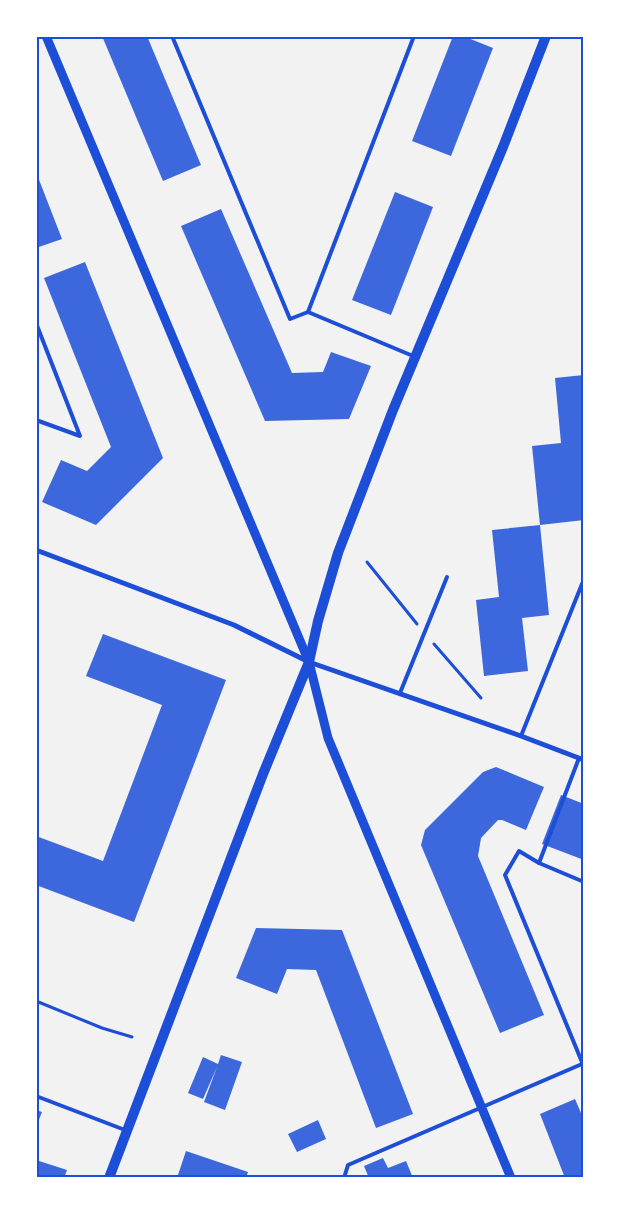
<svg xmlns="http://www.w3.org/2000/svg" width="620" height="1214" font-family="'Fira Sans Condensed',sans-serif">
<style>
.building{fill:#3d67dc}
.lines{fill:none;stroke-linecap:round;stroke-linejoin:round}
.path{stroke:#1d4ed8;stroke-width:3}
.service{stroke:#1d4ed8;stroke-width:4}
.minor{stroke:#1d4ed8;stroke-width:5}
.tertiary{stroke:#1d4ed8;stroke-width:9}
.secondary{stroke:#1d4ed8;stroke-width:10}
.neatline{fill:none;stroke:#1d4ed8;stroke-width:2}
</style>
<rect width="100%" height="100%" fill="#f2f2f2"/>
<!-- building -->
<g class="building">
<path d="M102,36H147L201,165L163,181Z"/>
<path d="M453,36H463L493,48L451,156L412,141Z"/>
<path d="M36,172L62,239L36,248Z"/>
<path d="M395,192L433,207L391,315L352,300Z"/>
<path d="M221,209L292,373L323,372L331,352L371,366L349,419L265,421L181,226Z"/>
<path d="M85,262L163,458L96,525L42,502L61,460L87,471L111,447L44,278Z"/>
<path d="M584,375V464H582L584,520L540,525L532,446L561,443L555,378Z"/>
<path d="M540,525L549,615L522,618L528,671L484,676L476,600L499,597L492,530Z"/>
<path d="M103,634L226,680L134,922L36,885V836L103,861L162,705L86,676Z"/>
<path d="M496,767L544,787L526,830L502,820H498L481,838L478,856L544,1015L500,1033L421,845L425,830L483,772Z"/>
<path d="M561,795L584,804V860L542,844Z"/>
<path d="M256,928L342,930L413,1114L376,1128L316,970L287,969L277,994L236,978Z"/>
<path d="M221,1055L242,1062L225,1110L204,1102L217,1067L203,1099L188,1093L203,1057L218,1064Z"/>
<path d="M575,1099L584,1120V1178H565L540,1114Z"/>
<path d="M36,1110L42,1112L36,1127Z"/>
<path d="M318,1120L326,1139L297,1152L288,1134Z"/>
<path d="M186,1151L248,1172L246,1178H177Z"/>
<path d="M383,1158L388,1168L406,1161L413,1178H369L364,1166Z"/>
<path d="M36,1160L67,1170L64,1178H36Z"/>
</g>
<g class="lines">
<!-- path -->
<g class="path">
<path d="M367,562L417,624"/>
<path d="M434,644L481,698"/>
<path d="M36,1001L102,1028L132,1037"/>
</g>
<!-- service -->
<g class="service">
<path d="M172,36L290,319L308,312L413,356"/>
<path d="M308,312L414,36"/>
<path d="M36,323L80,436L36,420"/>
<path d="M400,693L447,577"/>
<path d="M521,736L584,579"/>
<path d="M579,758L539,863L519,851L505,875L584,1067"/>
<path d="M539,863L584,882"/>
<path d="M36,1096L125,1130"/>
<path d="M344,1178L348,1165L582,1064"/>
</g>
<!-- minor -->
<path class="minor" d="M36,550L234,625L309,662L521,736L584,760"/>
<!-- tertiary -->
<path class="tertiary" d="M46,36L309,662L328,738L511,1178"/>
<!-- secondary -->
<path class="secondary" d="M109,1178L263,774L309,662L318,621L338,553L393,410L503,147L546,36"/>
</g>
<!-- border -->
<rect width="620" height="1214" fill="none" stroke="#ffffff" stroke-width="75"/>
<rect x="38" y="38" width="544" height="1138" class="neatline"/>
</svg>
